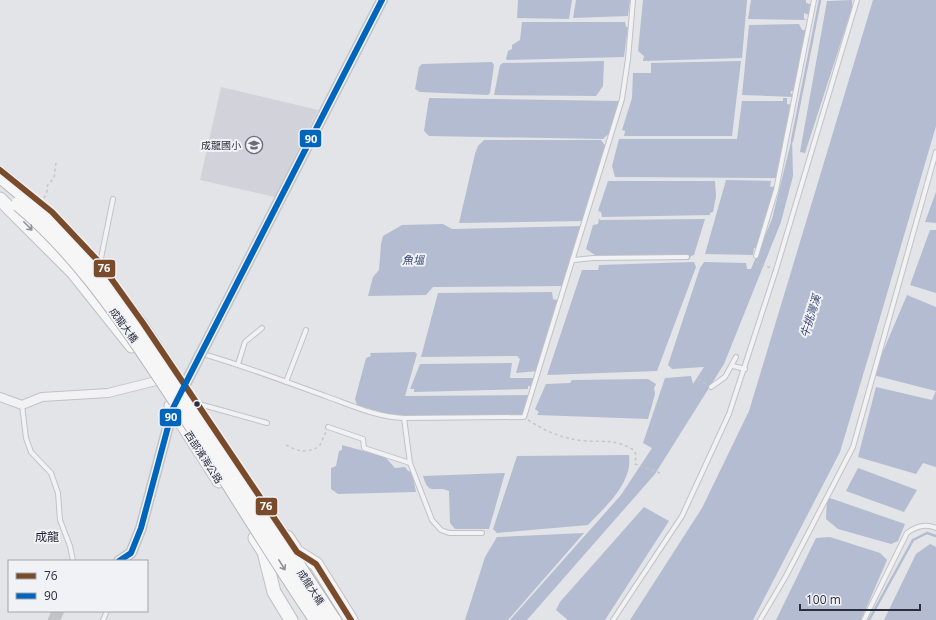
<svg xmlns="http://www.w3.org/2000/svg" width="936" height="620" font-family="'Open Sans','Noto Sans TC',sans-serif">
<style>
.built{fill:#d2d3da}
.water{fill:#b3bcd0}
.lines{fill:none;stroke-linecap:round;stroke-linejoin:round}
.stream{stroke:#b3bcd0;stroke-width:2.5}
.lane-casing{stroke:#c1c2c5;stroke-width:6}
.street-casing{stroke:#c1c2c5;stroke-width:10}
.primary-casing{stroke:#c0c1c4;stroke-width:15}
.path{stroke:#c5c5ca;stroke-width:1.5;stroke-dasharray:3 3;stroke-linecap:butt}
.lane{stroke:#f2f2f4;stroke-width:4}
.street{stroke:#f2f2f4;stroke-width:8}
.secondary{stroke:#c3c4c8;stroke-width:12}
.primary{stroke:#f6f6f6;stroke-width:13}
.highway-bridge-casing{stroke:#b5b7bc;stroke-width:17;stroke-linecap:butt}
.highway-bridge{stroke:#f6f6f6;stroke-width:15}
.bus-1-casing{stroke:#f1f2f6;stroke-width:9}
.bus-2-casing{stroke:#f1f2f6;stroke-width:9}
.bus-1{stroke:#7a4b2a;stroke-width:6}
.bus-2{stroke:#0065bd;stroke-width:6}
.oneway{stroke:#90929a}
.bus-dot{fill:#2b2e3f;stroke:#f1f2f6;stroke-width:1.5}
.labels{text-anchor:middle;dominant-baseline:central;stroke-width:4;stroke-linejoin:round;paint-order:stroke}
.poi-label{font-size:10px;fill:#2b2e3f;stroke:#f1f2f6;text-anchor:end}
.street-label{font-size:10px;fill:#2b2e3f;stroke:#f1f2f6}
.water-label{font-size:11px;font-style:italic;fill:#384770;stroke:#f1f2f6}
.quarter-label{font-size:12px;fill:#1d2030;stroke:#f1f2f6}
.line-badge{stroke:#f1f2f6;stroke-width:1.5}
.badge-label{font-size:11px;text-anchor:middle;font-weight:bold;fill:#fff}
</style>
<rect width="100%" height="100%" fill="#e3e4e7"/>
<!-- built -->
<path class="built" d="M221,87L318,110L275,197L200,180Z"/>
<!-- water -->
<g class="water">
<path d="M518,0H572L569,19L517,18Z"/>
<path d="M576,0H630L628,16L573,18Z"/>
<path d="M643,0H747L742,58L643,61L644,56L638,51Z"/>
<path d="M751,0H806V3L810,4L809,15L804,13V19L807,20L748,19Z"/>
<path d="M852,0V8L805,153L800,152L827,1Z"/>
<path d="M873,0H936V126L872,345L840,452L753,620H630L702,508L749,411Z"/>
<path d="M522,22H625L626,27H628L624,57L507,60L506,59L508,51L512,49V45L520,40Z"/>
<path d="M799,24L802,30H806L796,89L790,92L794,97L742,95L749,25Z"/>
<path d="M604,61L603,86L596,96L494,95L500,65L503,63Z"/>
<path d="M741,61L732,136H624L625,131L622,130L632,98L633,73H651V63Z"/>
<path d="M492,62L494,65L490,93L488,95L420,92L415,89L419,67L422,64Z"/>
<path d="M429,98L619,101L610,134L606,136L603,139L429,136L424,131Z"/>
<path d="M783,98H787V104L792,105L779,178L615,177L612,166L619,139H737L742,101H783Z"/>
<path d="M792,138L793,176L781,222L724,364L655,474L527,620H510L621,495L652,448L643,443L665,378L691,376L693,384L704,367L672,369L668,365L700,268L704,262L746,263L747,269H751L772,219Z"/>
<path d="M484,140H601L606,147L584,221L459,223L475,154L478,146Z"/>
<path d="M726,180L771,181L770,187L776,186L758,248H754L753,255L705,254Z"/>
<path d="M608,181H715L716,196L713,212L710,213V215L602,217L601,212L598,211Z"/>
<path d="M936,192V223L925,222Z"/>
<path d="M599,218L600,220L705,219L694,255L691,256L689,260L598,257L586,249L593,225L598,224Z"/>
<path d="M443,224L452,229L582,226L564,286L433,287L426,295L368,296L373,277L379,270L381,244L383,236L402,225Z"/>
<path d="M930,230H936V293L910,285Z"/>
<path d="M694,262L696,267L657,371L547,375L582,270H598L599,265Z"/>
<path d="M552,292L553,299L560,301L538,371L516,373L520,359L517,356L421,357L438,293Z"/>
<path d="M907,295L936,307V467L923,463L916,474L858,457L876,387L932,400L936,391L873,375Z"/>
<path d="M415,352L417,354L405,396L530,395L525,416H393L357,405L355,399L366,358L371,356L370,353Z"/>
<path d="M512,363L510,378H535L534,387L528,386V389L414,392V389H410L420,364Z"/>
<path d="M648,379L656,384L654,388L655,394L648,419L537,415L539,412L535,409L546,384L570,383L572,380Z"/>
<path d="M342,445L385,457L395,468L405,467L408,471L412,472L416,492L338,494L331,489V468L336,466L339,451L342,450Z"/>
<path d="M629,455C633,483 605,507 588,525L497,533L493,529L517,456Z"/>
<path d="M858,468L917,490L904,512L846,491Z"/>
<path d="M505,473L489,529H455L450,523L449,491C434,485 429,497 423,476Z"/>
<path d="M827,497L905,524L898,541L891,544L838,529L826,519Z"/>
<path d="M644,507L669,521L605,620H568L556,610L560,602Z"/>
<path d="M584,533L508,620H465L485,557L497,537Z"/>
<path d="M830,537L880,553L887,560L861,620H776L816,538Z"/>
<path d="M930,544L936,547V620H884L916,554Z"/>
</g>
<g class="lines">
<!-- stream -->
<g class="stream">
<path d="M792,141L820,0"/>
<path d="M869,620L913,540L927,533L936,536"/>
</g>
<defs>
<g id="lane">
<path d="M756,256L776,190L814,0"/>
<path d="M574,260L593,258L687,257"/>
<path d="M98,265L100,263L113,199"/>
<path d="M203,354C245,366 286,382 328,397C353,406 377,417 404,418L410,463L432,520L441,530L449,533H482"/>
<path d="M238,364L245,342L262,328"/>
<path d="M733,366L745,369"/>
<path d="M286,382L306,330"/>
<path d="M711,387L725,377L736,357"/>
<path d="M199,404L267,423"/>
<path d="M22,405L26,438L31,452L51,473L58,493L60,520L70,546L73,561"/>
<path d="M404,418L524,417L622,99L628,59L633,0"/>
<path d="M328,427L363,439L364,448L410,463"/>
<path d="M103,620L107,611"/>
<path d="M613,620L682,516L729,414L776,270L857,0"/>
<path d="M760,620L786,576L853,447L936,152"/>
<path d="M864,620L907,533C916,526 925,523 936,528"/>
</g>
<path id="street" d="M0,397L22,405L42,397L108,393L164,379"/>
<g id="primary">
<path d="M0,199L73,272L132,346"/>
<path d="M171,406L219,481"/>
<path d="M287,537L297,552L316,564L351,620"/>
<path d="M255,538L264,552L274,592L291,620"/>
</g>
</defs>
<!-- lane casing -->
<use href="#lane" class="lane-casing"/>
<!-- street casing -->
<use href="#street" class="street-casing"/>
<!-- primary casing -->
<use href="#primary" class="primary-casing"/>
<!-- path -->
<g class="path">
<path d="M44,198L47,193V186L54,178L56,163"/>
<path d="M756,262L771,268"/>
<path d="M698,379L706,384"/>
<path d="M528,420C547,432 563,439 586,441C607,442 614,439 634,450L636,455L635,464L663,474"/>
<path d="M286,445C300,452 304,453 319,447L326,432"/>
</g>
<!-- lane -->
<use href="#lane" class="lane"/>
<!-- street -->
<use href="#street" class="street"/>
<!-- secondary -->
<g class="secondary">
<path d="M119,561L131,553L141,528L173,408L382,0"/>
<path d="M54,620L58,611"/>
</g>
<!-- primary -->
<use href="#primary" class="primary"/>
<defs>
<g id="highway-bridge">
<path d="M0,175L43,211L69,236L92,263L140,325L333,620"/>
<path d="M19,204C72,248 114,307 152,364C209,448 260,536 317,620"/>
</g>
</defs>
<!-- highway-bridge casing -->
<use href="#highway-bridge" class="highway-bridge-casing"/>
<!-- highway-bridge -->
<use href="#highway-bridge" class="highway-bridge"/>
<defs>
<path id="bus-1" d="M0,170L52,212L100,263L143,323L297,552L316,564L351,620"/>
<path id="bus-2" d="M119,561L131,553L141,528L173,408L382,0"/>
</defs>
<!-- bus-1 casing -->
<use href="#bus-1" class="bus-1-casing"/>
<!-- bus-2 casing -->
<use href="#bus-2" class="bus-2-casing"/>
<!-- bus-1 -->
<use href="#bus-1" class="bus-1"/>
<!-- bus-2 -->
<use href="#bus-2" class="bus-2"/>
</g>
<!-- one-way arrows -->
<defs><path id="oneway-shaft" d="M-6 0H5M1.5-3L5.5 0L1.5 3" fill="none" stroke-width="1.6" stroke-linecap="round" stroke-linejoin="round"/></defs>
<g class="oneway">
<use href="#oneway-shaft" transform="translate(28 226) rotate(45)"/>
<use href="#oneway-shaft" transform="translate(282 565) rotate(58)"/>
</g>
<!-- icons -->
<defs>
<symbol id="school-ring" viewBox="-11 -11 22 22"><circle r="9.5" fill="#f1f2f6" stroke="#6b6e7a" stroke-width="1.5"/><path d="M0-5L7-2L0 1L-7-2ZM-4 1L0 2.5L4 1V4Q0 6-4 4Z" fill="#6b6e7a"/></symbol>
</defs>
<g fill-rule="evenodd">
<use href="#school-ring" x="244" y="135" width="20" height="20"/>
</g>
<!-- markers -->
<circle class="bus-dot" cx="197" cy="404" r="3.5"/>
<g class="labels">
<!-- poi labels -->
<g class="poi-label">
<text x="241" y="145">成龍國小</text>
</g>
<!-- street labels -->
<g class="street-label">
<text transform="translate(124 325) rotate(54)">成龍大橋</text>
<text transform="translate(204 457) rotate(57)">西部濱海公路</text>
<text transform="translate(311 587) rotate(57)">成龍大橋</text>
</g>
<!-- water labels -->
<g class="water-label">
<text x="413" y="259">魚塭</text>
<text transform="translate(810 316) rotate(-73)">牛挑灣溪</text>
</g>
<!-- quarter labels -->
<g class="quarter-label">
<text x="47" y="536">成龍</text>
</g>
</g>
<g class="line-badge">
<rect x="299" y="129" width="23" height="19" rx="4" fill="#0065bd"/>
<rect x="93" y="259" width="23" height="19" rx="4" fill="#7a4b2a"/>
<rect x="159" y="408" width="23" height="19" rx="4" fill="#0065bd"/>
<rect x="255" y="497" width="23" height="19" rx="4" fill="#7a4b2a"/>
</g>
<g class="badge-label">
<text x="311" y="143">90</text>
<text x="104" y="272">76</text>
<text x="171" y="421">90</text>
<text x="266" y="510">76</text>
</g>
<!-- legend -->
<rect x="8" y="560" width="140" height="52" fill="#f1f2f6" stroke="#a2a4ad"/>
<rect x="16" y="573" width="20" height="6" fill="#7a4b2a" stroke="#a2a4ad"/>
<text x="44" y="580" font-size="12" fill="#2b2e3f">76</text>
<rect x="16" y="593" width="20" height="6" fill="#0065bd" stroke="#a2a4ad"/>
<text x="44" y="600" font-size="12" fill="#2b2e3f">90</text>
<!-- scale -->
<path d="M800 604v6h120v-6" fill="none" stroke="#2b2e3f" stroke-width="2"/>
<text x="806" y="604" font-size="12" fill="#2b2e3f" stroke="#f1f2f6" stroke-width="3" paint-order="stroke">100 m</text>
</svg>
